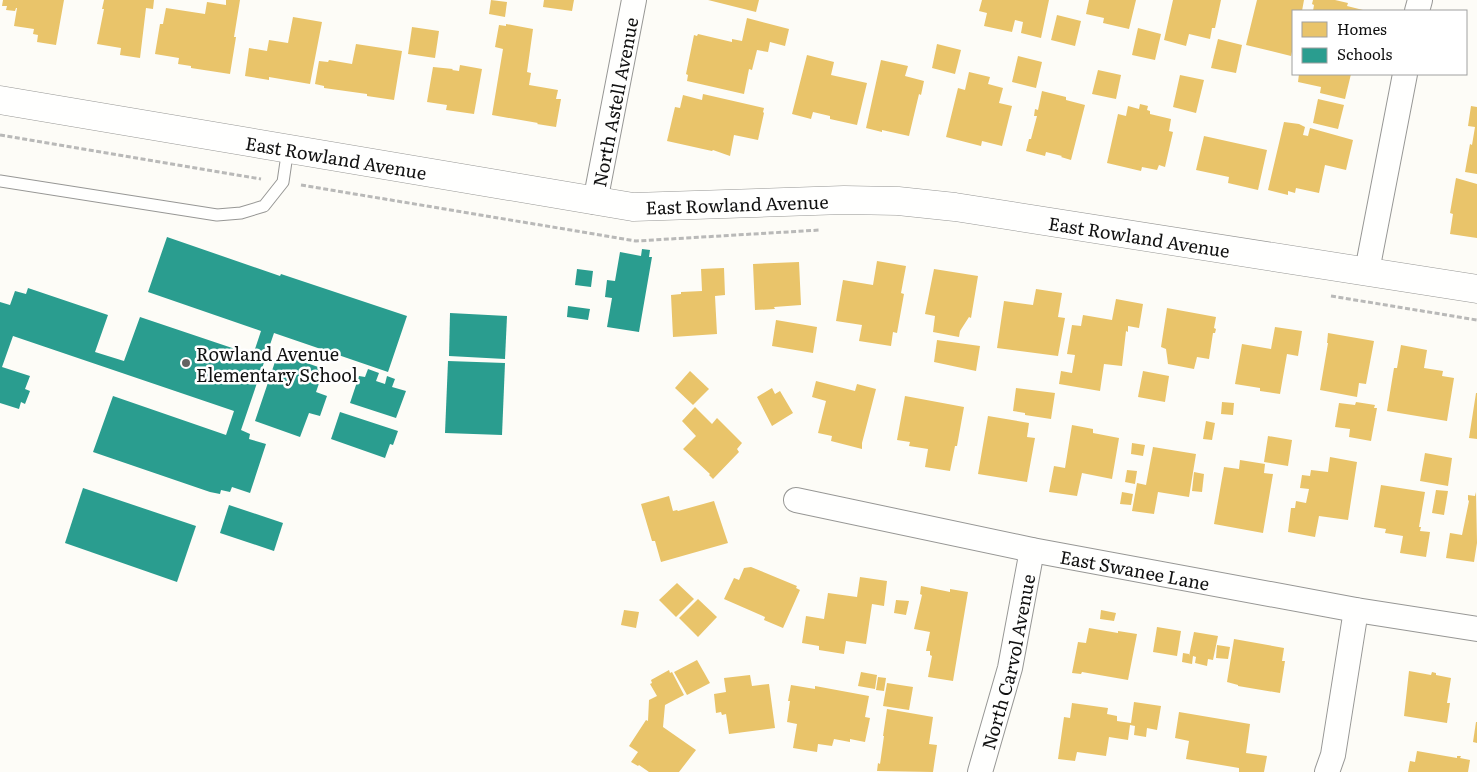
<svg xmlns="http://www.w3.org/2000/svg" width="1477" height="772" font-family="Literata,serif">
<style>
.homes{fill:#e9c46a}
.schools{fill:#2a9d8f}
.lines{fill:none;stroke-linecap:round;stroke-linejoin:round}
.service-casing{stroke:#979795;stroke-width:13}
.minor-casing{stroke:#979795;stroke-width:26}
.tertiary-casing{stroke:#979795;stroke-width:29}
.path{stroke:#b9b9b8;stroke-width:3;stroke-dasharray:5 2.5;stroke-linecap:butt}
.service{stroke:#fffffe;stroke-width:11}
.minor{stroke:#fffffe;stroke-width:24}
.tertiary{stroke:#fffffe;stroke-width:28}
.poi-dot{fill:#646362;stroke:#fff;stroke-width:2}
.labels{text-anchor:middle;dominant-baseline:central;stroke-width:5;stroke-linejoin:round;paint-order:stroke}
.street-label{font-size:18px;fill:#111;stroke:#fff}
.poi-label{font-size:18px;fill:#111;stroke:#fff;text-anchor:start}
</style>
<rect width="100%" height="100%" fill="#fdfcf7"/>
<!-- homes -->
<g class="homes">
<path d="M3,0H64L56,45L37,42L38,35L33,34L34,29L14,26L17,8H16L15,11L6,10L7,6H2Z"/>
<path d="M104,0H154L153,9L146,8L140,58L120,55L121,48L97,44L104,9H102Z"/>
<path d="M226,0H240L234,37H236L230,74L191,68V66L178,64L179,58L155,54L160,24H163L166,8L205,14L207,2L226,5Z"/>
<path d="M491,0L507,2L505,17L489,14Z"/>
<path d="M544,0H574L572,11L543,7Z"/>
<path d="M708,0H759L756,12Z"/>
<path d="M982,0H1049L1041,38L1021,33L1023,22L1015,20L1012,32L984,26L987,13L979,11Z"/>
<path d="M1089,0H1136L1129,29L1103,23L1104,18L1086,14Z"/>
<path d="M1173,0H1221L1215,28H1212L1210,39L1189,34L1186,46L1164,40Z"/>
<path d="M1257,0H1304L1302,11H1293V47L1291,56L1246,45Z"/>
<path d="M1313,0H1335L1348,3L1347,6L1367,11H1313L1314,5L1312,4Z"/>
<path d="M1057,15L1081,21L1075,46L1051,40Z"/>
<path d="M293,17L322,22L310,84L269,77V80L245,76L249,48L267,51L269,40L288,43Z"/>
<path d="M747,18L789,29L785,46L770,42L768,52L757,50L752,70L749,69L744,94L687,81L688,75L686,74L694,35L697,36L698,34L732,42V39L742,41Z"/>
<path d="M506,24L533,29L527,72L531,73L529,85L558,90L556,99H561L556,127L537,124L538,123L492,115L503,49L495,47L499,25L506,26Z"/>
<path d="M412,27L439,31L435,58L408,54Z"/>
<path d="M1138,28L1161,34L1155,60L1132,55Z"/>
<path d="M1218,39L1242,45L1236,73L1211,68Z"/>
<path d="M356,44L402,51L394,100L367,96V94L324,88V86L315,84L319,61L328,62L329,60L352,64Z"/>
<path d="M937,44L961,50L955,74L932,68Z"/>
<path d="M807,55L834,62L831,75L867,83L857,125L830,119V116L813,112L811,119L792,114Z"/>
<path d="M1018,56L1042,62L1036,88L1012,82Z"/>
<path d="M881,60L908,66L905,76L924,81L921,95L919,94L909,136L882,130V132L866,128Z"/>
<path d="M460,65L482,69L474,114L446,110L447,105L427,102L433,67L453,69L452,70L459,71Z"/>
<path d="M1098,70L1121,75L1116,99L1092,94Z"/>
<path d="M969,72L990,77L988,84L1003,88L999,103L1012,106L1002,146L982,141L981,146L946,137L958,88L965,90Z"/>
<path d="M1299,74H1351L1345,99L1320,93L1321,87L1298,82Z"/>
<path d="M1180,75L1204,80L1196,113L1173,107Z"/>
<path d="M1042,91L1066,97V100L1085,105L1071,160L1061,157L1062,156L1046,152L1045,156L1026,151L1029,139H1031L1037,116H1034L1035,109L1038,110Z"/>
<path d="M703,94L764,108L763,112L764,113L758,140L734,135L730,156L713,150L712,151L667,141L675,107L680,108L683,95L702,100Z"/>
<path d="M1318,99L1344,105L1338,129L1313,123Z"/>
<path d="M1140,104L1148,106L1147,110L1150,111V114L1171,119L1169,131L1173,132L1165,167L1159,165L1157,170L1142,167L1141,171L1107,163L1118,114L1126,116L1128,106L1139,109Z"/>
<path d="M1471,106L1477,107V174L1465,172L1470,144L1472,145L1475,127L1468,126Z"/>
<path d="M1284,122L1299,124L1305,127L1303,135L1308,136L1310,128L1353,140L1346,170L1325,165L1319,193L1296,188L1295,193L1288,191V195L1268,190Z"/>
<path d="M1204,136L1267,150L1258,190L1228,183L1229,177L1196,170Z"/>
<path d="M1456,178L1477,184V238L1450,234L1453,214L1450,213Z"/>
<path d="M877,261L906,266L901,293L904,294L897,333L893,332L891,346L859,341L862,325L836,321L843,280L873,285Z"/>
<path d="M799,262L801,305L774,307L775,309L755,310L753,264Z"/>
<path d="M724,268L725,295L715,296L717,334L673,337L671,295L681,294V292L702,291L701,269Z"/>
<path d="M934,269L978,276L971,318L969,317L960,331L959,337L933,332L935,316L925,314Z"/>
<path d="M1036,289L1062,293L1058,317L1065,318L1058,356L997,348L1004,301L1033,305Z"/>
<path d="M1116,299L1143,304L1139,328L1128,326V332L1126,331L1122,366L1104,364L1100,391L1059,384L1061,371L1072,373L1075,355L1067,354L1072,325L1081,326L1083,315L1112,320Z"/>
<path d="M1167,308L1216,317L1214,328L1216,329L1215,333H1213L1209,359L1197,357L1194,369L1168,364L1166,349L1161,347Z"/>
<path d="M776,320L817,327L813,353L772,346Z"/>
<path d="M1275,327L1302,331L1298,356L1287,354L1280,394L1260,391V388L1235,384L1242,344L1271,349Z"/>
<path d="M1328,333L1374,341L1366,384L1359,383L1357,397L1320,390L1328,343H1327Z"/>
<path d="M937,340L980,346L976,371L934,362Z"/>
<path d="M1401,345L1427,350L1424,368L1443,371L1442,376L1454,378L1447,421L1387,411L1394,368H1397Z"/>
<path d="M690,371L709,389L693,405L675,388Z"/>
<path d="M1143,371L1169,376L1165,402L1138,397Z"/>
<path d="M816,381L855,391L857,384L876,389L862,443V449L831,441L832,436L818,433L826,401L812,397Z"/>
<path d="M772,388L775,394L780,391L793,413L772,426L757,397Z"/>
<path d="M1016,388L1055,393L1051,419L1025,415V413L1013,411Z"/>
<path d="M1476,393H1477V439L1469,438Z"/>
<path d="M905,396L964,407L957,446H955L950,471L925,467L928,449L909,446L910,442L897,440Z"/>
<path d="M1222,402L1234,403L1233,415L1221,414Z"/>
<path d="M1356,402L1375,405L1374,408H1377L1371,441L1349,437L1350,429L1335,427L1339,403L1355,405Z"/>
<path d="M695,407L712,424L717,418L742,443L737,449L739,452L713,479L709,475L710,474L683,449L696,436L682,421Z"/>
<path d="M988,416L1029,423L1027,437L1035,438L1027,482L978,474Z"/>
<path d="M1206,421L1215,423L1212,440L1203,439Z"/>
<path d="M1072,425L1093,429V433L1119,438L1112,479L1082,473L1077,496L1049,492L1054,466L1065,468Z"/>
<path d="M1268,436L1292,440L1288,466L1264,462Z"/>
<path d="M1132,443L1145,445L1143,456L1131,454Z"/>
<path d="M1153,447L1196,454L1189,497L1158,492L1154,514L1132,511L1137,483L1146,485Z"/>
<path d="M1425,453L1452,458L1448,486L1420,481Z"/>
<path d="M1330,457L1357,462L1348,520L1319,516L1315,537L1288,532L1291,508H1295L1296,501L1306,503L1309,489L1300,488L1302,475L1310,476L1311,470L1328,472Z"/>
<path d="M1240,460L1265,464L1264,473L1273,474L1263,533L1214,524L1224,467L1239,469Z"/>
<path d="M1127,470L1137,471L1135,484L1125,482Z"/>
<path d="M1194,472L1204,474L1202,492L1192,491Z"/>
<path d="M1381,485L1425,492L1419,527H1421L1420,531L1430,532L1426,557L1400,553L1403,536L1385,533L1386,529L1374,527Z"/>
<path d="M1436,490L1448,491L1444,515L1432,513Z"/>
<path d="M1122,492L1133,494L1131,505L1120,504Z"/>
<path d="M1476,492L1477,543L1474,562L1446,558L1450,533L1462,535L1469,501L1468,500V495L1475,496Z"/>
<path d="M669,496L673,511L677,510L678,511L714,501L728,543L661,562L655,541H652L641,504Z"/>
<path d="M751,567L797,586L796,588L800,590L783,628L764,620L765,617L724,599L734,578L739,580L744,568Z"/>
<path d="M860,577L887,581L884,606L872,604L866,644L846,641L844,654L819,650V646L802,643L806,616L824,619L828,593L857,597Z"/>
<path d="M677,583L694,599L676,617L659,600Z"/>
<path d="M921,586L950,592V589L968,592L953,681L928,677L932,656L930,655V651H926L930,632L914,629L922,595L920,594Z"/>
<path d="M698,599L717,617L698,637L679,618Z"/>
<path d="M896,600L909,601L906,615L894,613Z"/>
<path d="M624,610L639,612L636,628L621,625Z"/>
<path d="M1101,610L1116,613L1114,621L1100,619Z"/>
<path d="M1157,627L1181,631L1177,656L1153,652Z"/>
<path d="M1089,628L1118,633V631L1137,634L1128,680L1082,672L1081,674L1072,673L1078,642L1086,643Z"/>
<path d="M1194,632L1218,636L1213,660L1208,659L1207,666L1195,663L1196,657L1193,656L1192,664L1182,662L1183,653L1189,654V656Z"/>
<path d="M1234,639L1284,648L1282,661H1285L1280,693L1238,686V685L1227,682Z"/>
<path d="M1217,645L1230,647L1228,659L1216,658Z"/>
<path d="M697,660L710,683L687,695L674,672Z"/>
<path d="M669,670L670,673L672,672L684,695L665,705L663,727L696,750L679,772H649L639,765L638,766L631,762L638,752L629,746L646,720L648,721L649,700L657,696L650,684L652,683L651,680Z"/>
<path d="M1409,671L1431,675L1432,672L1436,673V675L1451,678L1447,703H1450L1447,723L1404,716Z"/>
<path d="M861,672L877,675L875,689L858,686Z"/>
<path d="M750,675L752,686L769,684L775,728L729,734L726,714L722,715L721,712L716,713L714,694L726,692L724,678Z"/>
<path d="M878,677L886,678L884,691L876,690Z"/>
<path d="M887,683L913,687L909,710L883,706Z"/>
<path d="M791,685L815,689V686L869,696L865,717L870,718L865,742L850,739V742L834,739L832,746L818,744L817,752L793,748L797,724L787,722L790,701H788Z"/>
<path d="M1134,702L1161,706L1157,730L1147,728L1146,737L1134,735L1135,726L1130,725L1128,740L1109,737L1106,756L1077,752L1075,761L1058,759L1064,717L1070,718L1072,703L1108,708L1107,714L1117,716V721L1131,723Z"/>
<path d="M887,709L933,717L929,744L937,745L933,772L877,771L878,763L880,764L884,736H883Z"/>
<path d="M1179,712L1250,724L1246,753L1267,756L1264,772H1239V768L1186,759L1189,741L1175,738Z"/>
<path d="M1476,722H1477V743L1473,742Z"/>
<path d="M1417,751L1457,758V756H1461L1460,758L1470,760L1468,772H1408L1410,761L1415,762Z"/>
</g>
<!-- schools -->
<g class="schools">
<path d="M167,237L280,276L281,274L407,316L388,372L274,333L241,430L250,434L249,439L266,444L250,493L232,487L230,492L221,490L220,494L210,492L93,452L113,396L226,435L234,411L13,336L2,367L30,376L25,389L30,391L25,404L21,402L19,409L0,403V302L10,305L15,291L26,294L28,288L108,315L95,352L124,361L140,317L253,355L261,331L148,292Z"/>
<path d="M642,249L650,250L649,257H652L639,332L607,327L612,298L605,297L607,280L615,281L620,252L641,256Z"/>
<path d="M577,269L593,271L591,287L575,285Z"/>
<path d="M568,306L590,309L588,320L567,317Z"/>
<path d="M450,313L507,316L505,359L449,356Z"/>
<path d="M278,353L324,369L316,392L327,396L320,416L309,413L300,437L255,421Z"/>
<path d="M448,361L505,363L502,435L445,433Z"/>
<path d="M368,369L379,373L376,381L385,384L387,376L395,379L392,387L406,391L396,418L350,403L359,376L365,377Z"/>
<path d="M340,412L398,431L393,445L390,444L385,458L331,439Z"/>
<path d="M83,488L196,526L177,582L65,543Z"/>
<path d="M229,505L283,523L274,551L220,533Z"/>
</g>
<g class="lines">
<defs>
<path id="service" d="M0,181L217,215L241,213L264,206L283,182L288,148"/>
<g id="minor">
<path d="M1417,11L1420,0"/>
<path id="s1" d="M595,202L634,0"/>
<path d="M1367,271L1405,74"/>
<path id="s2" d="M796,500L1032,550L1356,610L1477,629"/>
<path id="s3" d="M980,772L1010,668L1032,550"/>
<path d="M1327,772L1333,755L1356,610"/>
</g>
<g id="tertiary">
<path id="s4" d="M0,100L633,207L844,200L898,201L955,207L1477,289"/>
</g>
</defs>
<!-- service casing -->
<use href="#service" class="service-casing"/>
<!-- minor casing -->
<use href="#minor" class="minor-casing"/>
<!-- tertiary casing -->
<use href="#tertiary" class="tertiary-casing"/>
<!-- path -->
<g class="path">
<path d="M0,135L261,179"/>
<path d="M301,185L636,241L820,230"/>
<path d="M1331,296L1477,320"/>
</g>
<!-- service -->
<use href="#service" class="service"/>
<!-- minor -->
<use href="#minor" class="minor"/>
<!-- tertiary -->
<use href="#tertiary" class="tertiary"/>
</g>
<!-- markers -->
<circle class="poi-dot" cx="186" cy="363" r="5"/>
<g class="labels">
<!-- street labels -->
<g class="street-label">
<text stroke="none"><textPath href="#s1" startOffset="102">North Astell Avenue</textPath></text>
<text stroke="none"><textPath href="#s4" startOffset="341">East Rowland Avenue</textPath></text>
<text stroke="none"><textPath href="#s4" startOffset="746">East Rowland Avenue</textPath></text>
<text stroke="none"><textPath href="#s4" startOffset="1151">East Rowland Avenue</textPath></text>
<text stroke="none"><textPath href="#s2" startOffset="346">East Swanee Lane</textPath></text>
<text stroke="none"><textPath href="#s3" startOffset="114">North Carvol Avenue</textPath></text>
</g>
<!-- poi labels -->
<g class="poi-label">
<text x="196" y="353">Rowland Avenue<tspan x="196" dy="21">Elementary School</tspan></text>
</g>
</g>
<!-- legend -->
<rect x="1292" y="10" width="175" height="65" fill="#ffffff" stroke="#a0a0a0"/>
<rect x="1302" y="22" width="25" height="15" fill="#e9c46a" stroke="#a0a0a0"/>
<text x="1337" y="35" font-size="15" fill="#111111">Homes</text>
<rect x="1302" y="48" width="25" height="15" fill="#2a9d8f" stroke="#a0a0a0"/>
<text x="1337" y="60" font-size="15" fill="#111111">Schools</text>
</svg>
